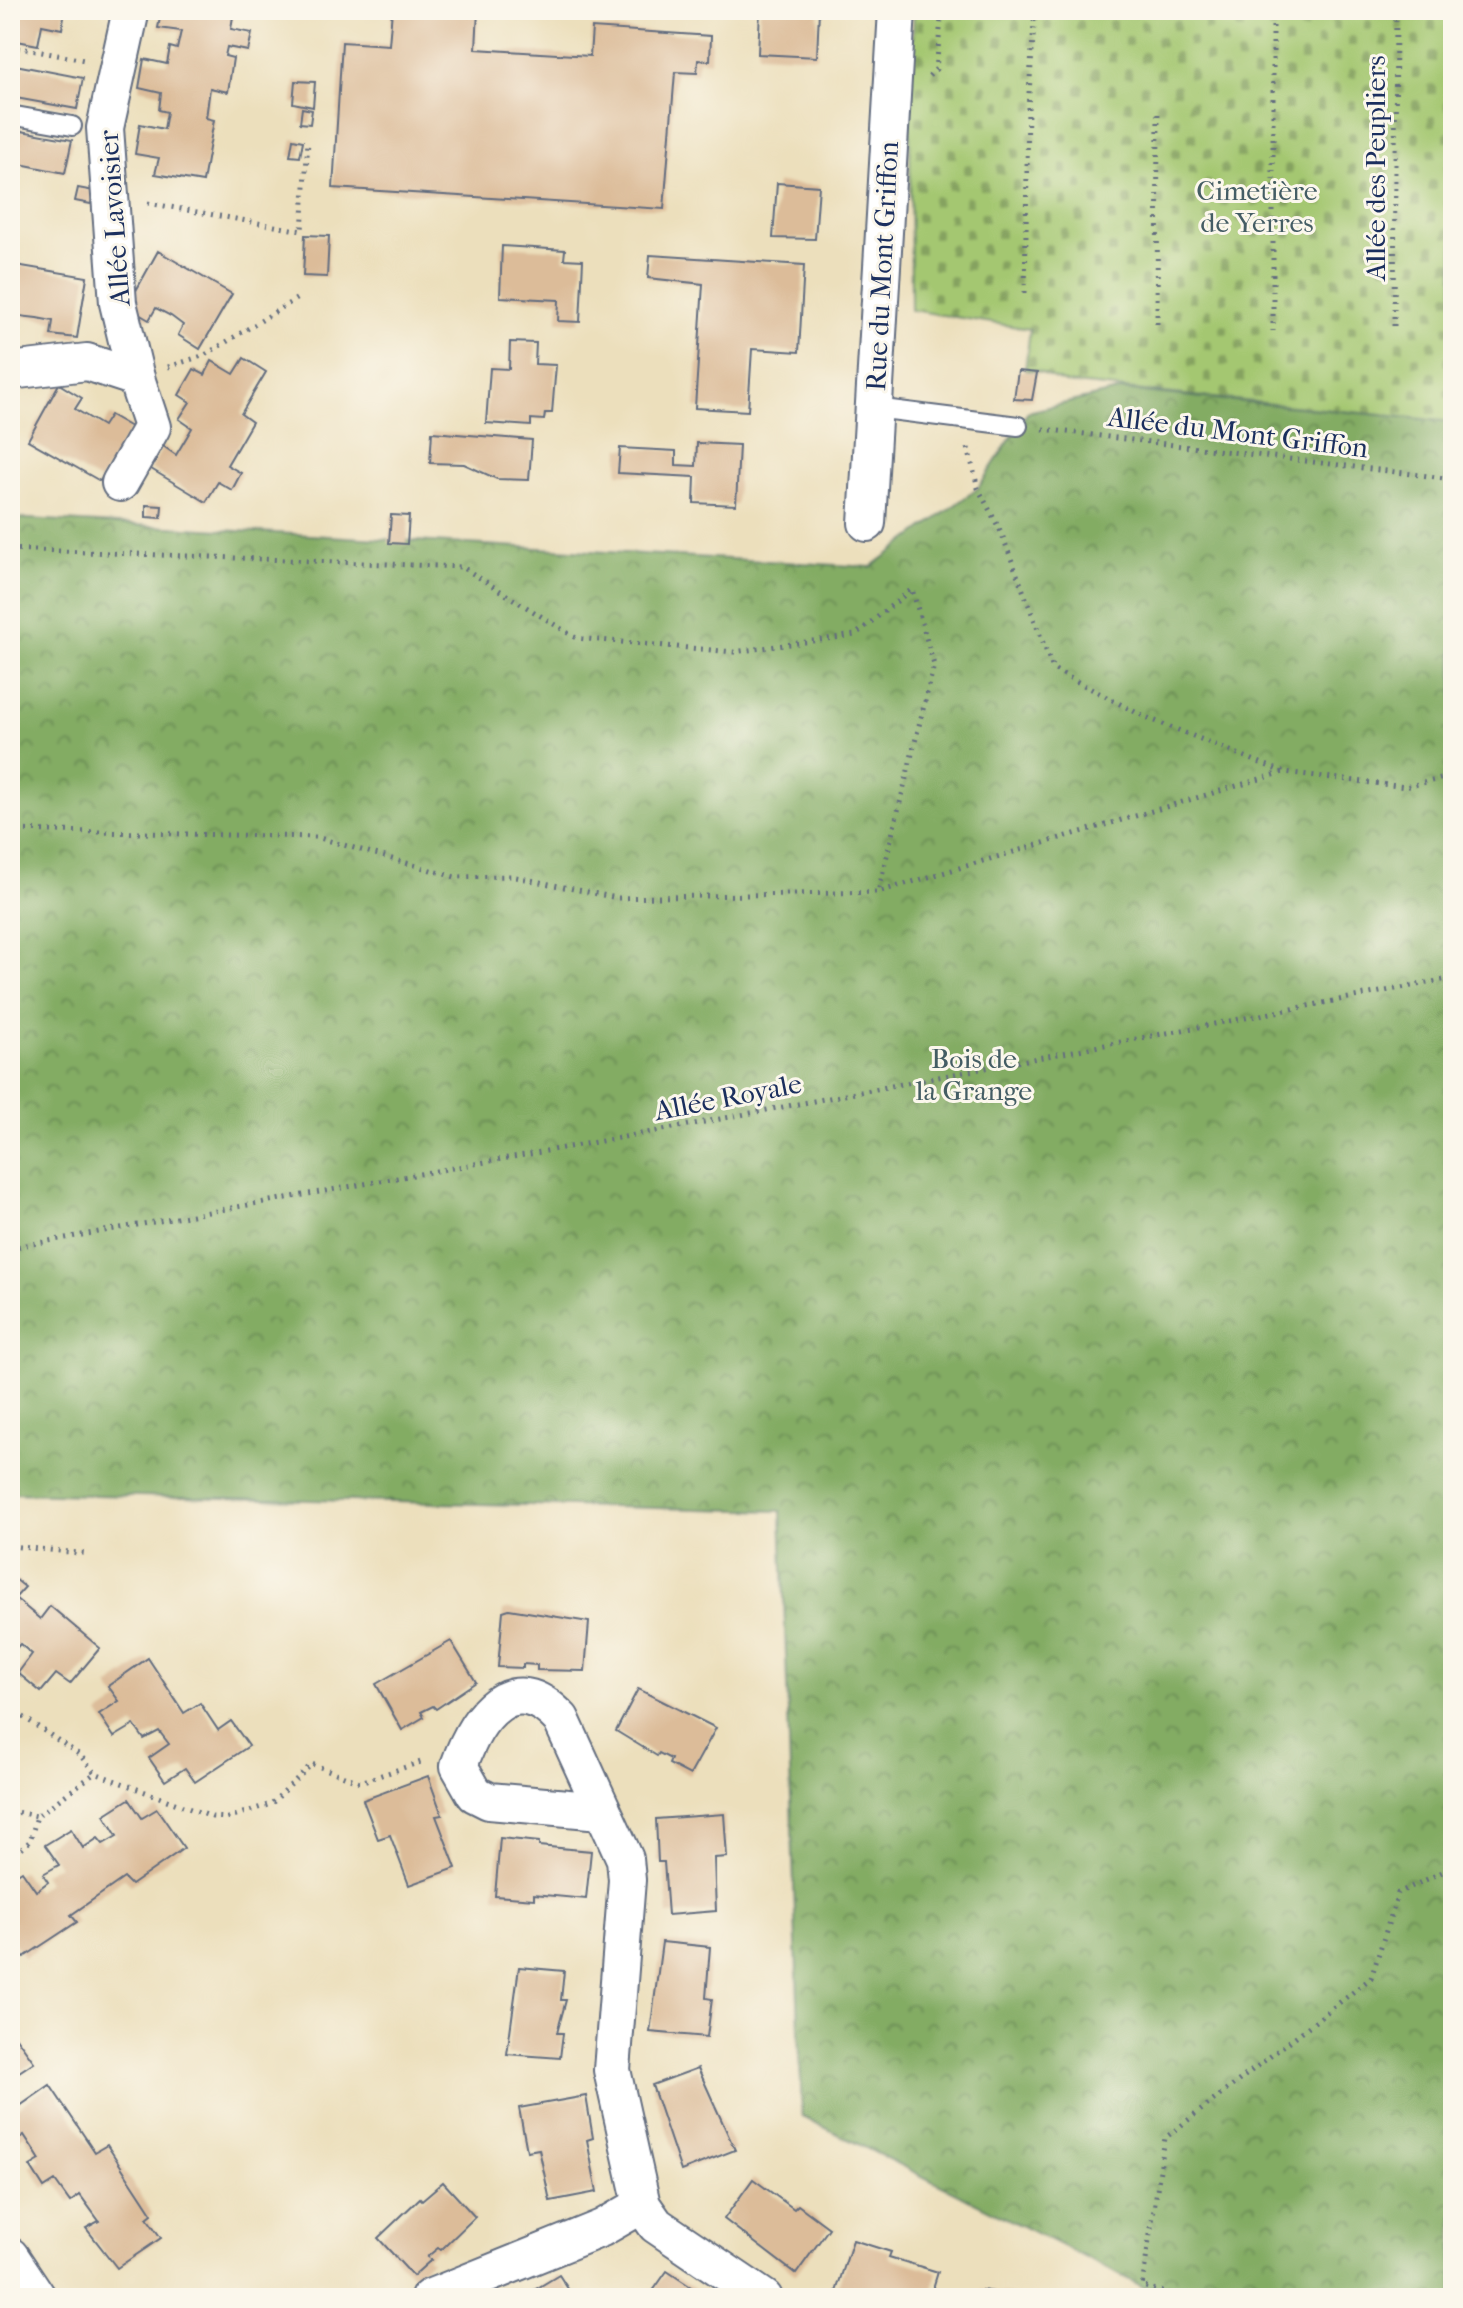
<svg xmlns="http://www.w3.org/2000/svg" width="1463" height="2308" font-family="'IM FELL French Canon',serif">
<style>
.forest{fill:url(#forest-crowns);stroke:#4f6e60;stroke-width:2}
.cemetery{fill:url(#cemetery-stones);stroke:#607b68;stroke-width:2}
.building{fill:#dcbc99}
.lines{fill:none;stroke-linecap:round;stroke-linejoin:round}
.service-casing{stroke:#646d7f;stroke-width:22}
.minor-casing{stroke:#646d7f;stroke-width:40}
.path{stroke:#646d7f;stroke-width:5;stroke-dasharray:2 6;stroke-linecap:butt}
.service{stroke:#fff;stroke-width:18}
.minor{stroke:#fff;stroke-width:36}
.labels{text-anchor:middle;dominant-baseline:central;stroke-width:6;stroke-linejoin:round;paint-order:stroke}
.street-label{font-size:28px;fill:#1b2f5e;stroke:#fbf7ec}
.park-label{font-size:28px;fill:#445d64;stroke:#fbf7ec}
</style>
<defs>
<pattern id="forest-crowns" width="20" height="18" patternUnits="userSpaceOnUse" patternTransform="scale(2)"><rect width="20" height="18" fill="#83ac63"/><path d="M2 6a3 3 0 1 1 6 0M12 15a3 3 0 1 1 6 0" fill="none" stroke="#6a8c55"/></pattern>
<pattern id="cemetery-stones" width="16" height="16" patternUnits="userSpaceOnUse" patternTransform="scale(2)"><rect width="16" height="16" fill="#a4c771"/><path d="M2 7V4a2 2 0 0 1 4 0v3zM10 15v-3a2 2 0 0 1 4 0v3z" fill="#85a260"/></pattern>
</defs>
<rect width="100%" height="100%" fill="#fbf7ec"/>
<filter id="ink" filterUnits="userSpaceOnUse"><feTurbulence type="fractalNoise" baseFrequency=".0125" numOctaves="2"/><feDisplacementMap in="SourceGraphic" scale="16" xChannelSelector="R" yChannelSelector="G"/><feConvolveMatrix kernelMatrix="1 2 1 2 8 2 1 2 1" color-interpolation-filters="sRGB"/></filter>
<filter id="wash" filterUnits="userSpaceOnUse"><feTurbulence type="fractalNoise" baseFrequency=".006" numOctaves="4" result="noise"/><feDisplacementMap in="SourceGraphic" scale="32" xChannelSelector="R" yChannelSelector="G"/><feGaussianBlur stdDeviation="1.8" result="paint"/><feColorMatrix in="noise" values="0 0 0 0 0 0 0 0 0 0 0 0 0 0 0 0 0 1.4 0 .05"/><feComposite in="paint" operator="in"/></filter>
<g filter="url(#wash)">
<rect width="100%" height="100%" fill="#ecdfbc"/>
<!-- forest -->
<path class="forest" d="M1122,390L1453,422V2298H1228L1142,2286L802,2116L781,1511L10,1493L12,518L871,567L978,488L1028,412Z"/>
<!-- cemetery -->
<path class="cemetery" d="M914,10H1453V422L1065,383L1037,371L1025,370L1030,329L911,310L910,129Z"/>
<g id="blocks">
<!-- building -->
<g class="building">
<path d="M17,10H65L62,29L42,25L38,45L12,40Z"/>
<path d="M169,10H234L231,29L252,33L248,51L227,47L225,56L233,58L228,92L210,88L206,118L214,120L203,182L155,174L159,158L135,154L140,124L164,129L167,112L159,110L161,93L139,88L144,59L167,64L170,47L177,49L181,31L158,28L161,13L168,14Z"/>
<path d="M392,10H478L476,49L590,56L592,28L711,36L710,61L698,60L697,73L675,72L664,209L333,188L342,42L389,45Z"/>
<path d="M760,10H819L817,57L758,54Z"/>
<path d="M10,64L83,78L77,109L10,97Z"/>
<path d="M295,81L315,82L313,107L293,103Z"/>
<path d="M302,108L312,110L310,124L300,123Z"/>
<path d="M10,129L72,140L65,173L10,162Z"/>
<path d="M293,139L303,141L300,157L290,156Z"/>
<path d="M777,183L819,186L815,239L773,238Z"/>
<path d="M78,188L94,191L91,204L75,201Z"/>
<path d="M305,235L329,236L327,277L303,276Z"/>
<path d="M502,246L565,250L564,259L583,260L580,322L558,321L559,300L500,297Z"/>
<path d="M158,251L232,294L200,349L178,335L183,325L171,316L156,308L149,320L127,307Z"/>
<path d="M650,255L804,265L799,352L752,349L748,411L695,408L703,284L648,278Z"/>
<path d="M10,264L87,277L77,338L51,335L53,321L37,318L20,316L18,328L10,327Z"/>
<path d="M510,342L536,343L535,364L556,365L552,413H545L544,420L531,419V426L486,423L490,368L509,369Z"/>
<path d="M244,358L266,372L241,414L252,422L227,465L241,473L232,490L218,482L206,502L151,469L163,446L176,455L192,428L179,419L190,402L179,395L194,369L205,375L212,361L234,374Z"/>
<path d="M1018,371L1037,373L1032,400L1014,399Z"/>
<path d="M59,384L82,398L75,409L103,426L110,415L131,427L100,481L28,440Z"/>
<path d="M432,432L532,440L529,480L497,479L464,464L430,463Z"/>
<path d="M697,443L739,445L736,505L694,503L695,477L618,473L620,448L676,451V465L696,466Z"/>
<path d="M146,505L162,506L161,518L146,517Z"/>
<path d="M391,515L409,516L407,544L389,543Z"/>
<path d="M10,1575L25,1587L15,1598L40,1619L50,1606L100,1648L70,1684L56,1674L41,1692L18,1673L32,1654L20,1644L10,1655Z"/>
<path d="M509,1609L589,1622L585,1671L537,1670V1665L523,1664V1668L498,1667L503,1611Z"/>
<path d="M451,1641L476,1682L436,1709L433,1706L421,1712L424,1717L402,1730L376,1684Z"/>
<path d="M148,1658L184,1713L200,1703L218,1730L231,1721L249,1746L195,1782L185,1768L165,1781L149,1758L169,1744L159,1731L144,1739L134,1725L114,1737L99,1714L119,1701L108,1686Z"/>
<path d="M638,1689L716,1728L690,1775L669,1764L671,1759L659,1753L657,1756L616,1731Z"/>
<path d="M428,1776L442,1815L436,1816L456,1868L409,1885L390,1835L378,1839L363,1800Z"/>
<path d="M129,1799L142,1818L157,1809L184,1848L131,1885L124,1878L71,1915L77,1922L24,1957L10,1937V1879L22,1871L36,1891L48,1882L43,1874L59,1865L45,1845L71,1829L83,1848L98,1838L103,1844L117,1836L104,1815Z"/>
<path d="M724,1814L727,1857L714,1858L716,1911L668,1915L664,1862H658L656,1819Z"/>
<path d="M500,1838L539,1842V1846L591,1851L586,1899L534,1894V1899L495,1896Z"/>
<path d="M662,1942L710,1947L706,1998L712,1999L707,2037L650,2032Z"/>
<path d="M519,1967L564,1971L561,2000H566L557,2033H563L560,2058L507,2054Z"/>
<path d="M10,2029L34,2062L10,2078Z"/>
<path d="M698,2068L735,2150L681,2171L652,2085Z"/>
<path d="M50,2085L95,2152L107,2145L152,2214L147,2218L161,2238L117,2268L86,2228L99,2221L80,2195L70,2202L55,2181L44,2188L30,2166L40,2160L32,2147L24,2135L14,2142L10,2138V2113Z"/>
<path d="M586,2096L593,2138L587,2140L597,2192L550,2201L539,2149L527,2151L519,2108Z"/>
<path d="M753,2179L794,2209L798,2205L829,2228L796,2274L724,2219Z"/>
<path d="M443,2182L475,2217L441,2250L438,2248L427,2257L431,2260L413,2276L378,2238L420,2198L422,2200Z"/>
<path d="M853,2240L891,2252L889,2257L938,2272L930,2298L835,2295Z"/>
<path d="M667,2271L700,2293L697,2298H648Z"/>
<path d="M559,2275L574,2298H521Z"/>
<path d="M982,2290L1018,2296V2298H980Z"/>
</g>
</g>
</g>
<g filter="url(#ink)">
<use href="#blocks" fill-opacity="0" stroke="#646d7f" stroke-width="2"/>
<g class="lines">
<defs>
<g id="service">
<path d="M10,115L72,126"/>
<path d="M875,408L1018,426"/>
</g>
<g id="minor">
<path d="M131,10L105,128L118,303L136,378"/>
<path d="M10,371L87,362L136,378L152,427L120,483"/>
<path d="M867,523L897,10"/>
<path d="M601,1811L489,1801L475,1794L459,1766C476,1717 512,1666 561,1719L625,1859L627,1880L612,2070L642,2205L656,2225L764,2298"/>
<path d="M10,2256L38,2298"/>
<path d="M429,2298L602,2228L642,2205"/>
</g>
</defs>
<!-- service casing -->
<use href="#service" class="service-casing"/>
<!-- minor casing -->
<use href="#minor" class="minor-casing"/>
<!-- path -->
<g class="path">
<path d="M1273,10V331"/>
<path d="M10,46L84,60"/>
<path d="M929,76L936,69L942,10"/>
<path d="M148,203L302,231L308,141"/>
<path d="M1025,293L1028,107L1035,10"/>
<path d="M1157,324L1158,108"/>
<path d="M1394,326L1396,10"/>
<path d="M168,367L205,355L301,296"/>
<path d="M1043,429L1453,479"/>
<path d="M968,448L978,488L1001,532L1053,669L1143,716L1283,772"/>
<path d="M10,549L462,567L576,638L734,652L855,635L912,589L934,665L878,892"/>
<path d="M10,830L316,837L455,877L511,876L617,898L878,892L1284,772L1405,787L1449,777L1453,772"/>
<path d="M10,1248L668,1129L1453,978"/>
<path d="M10,1546L89,1554"/>
<path d="M10,1708L80,1755L95,1773L212,1817L227,1818L271,1804L312,1764L360,1782L424,1761"/>
<path d="M10,1811L37,1816"/>
<path d="M10,1860L30,1841L37,1816L95,1773"/>
<path d="M1186,2298L1142,2286L1165,2138L1371,1978L1398,1893L1453,1867"/>
</g>
<!-- service -->
<use href="#service" class="service"/>
<!-- minor -->
<use href="#minor" class="minor"/>
</g>
</g>
<g class="labels">
<!-- street labels -->
<g class="street-label">
<text transform="translate(1375 168) rotate(-90)">Allée des Peupliers</text>
<text transform="translate(114 218) rotate(-94)">Allée Lavoisier</text>
<text transform="translate(882 266) rotate(-87)">Rue du Mont Griffon</text>
<text transform="translate(1238 432) rotate(7)">Allée du Mont Griffon</text>
<text transform="translate(728 1097) rotate(-11)">Allée Royale</text>
</g>
<!-- park labels -->
<g class="park-label">
<text x="1257" y="190">Cimetière<tspan x="1257" dy="32">de Yerres</tspan></text>
<text x="974" y="1058">Bois de<tspan x="974" dy="32">la Grange</tspan></text>
</g>
</g>
<!-- margin -->
<rect width="1463" height="2308" fill="none" stroke="#fbf7ec" stroke-width="40"/>
</svg>
